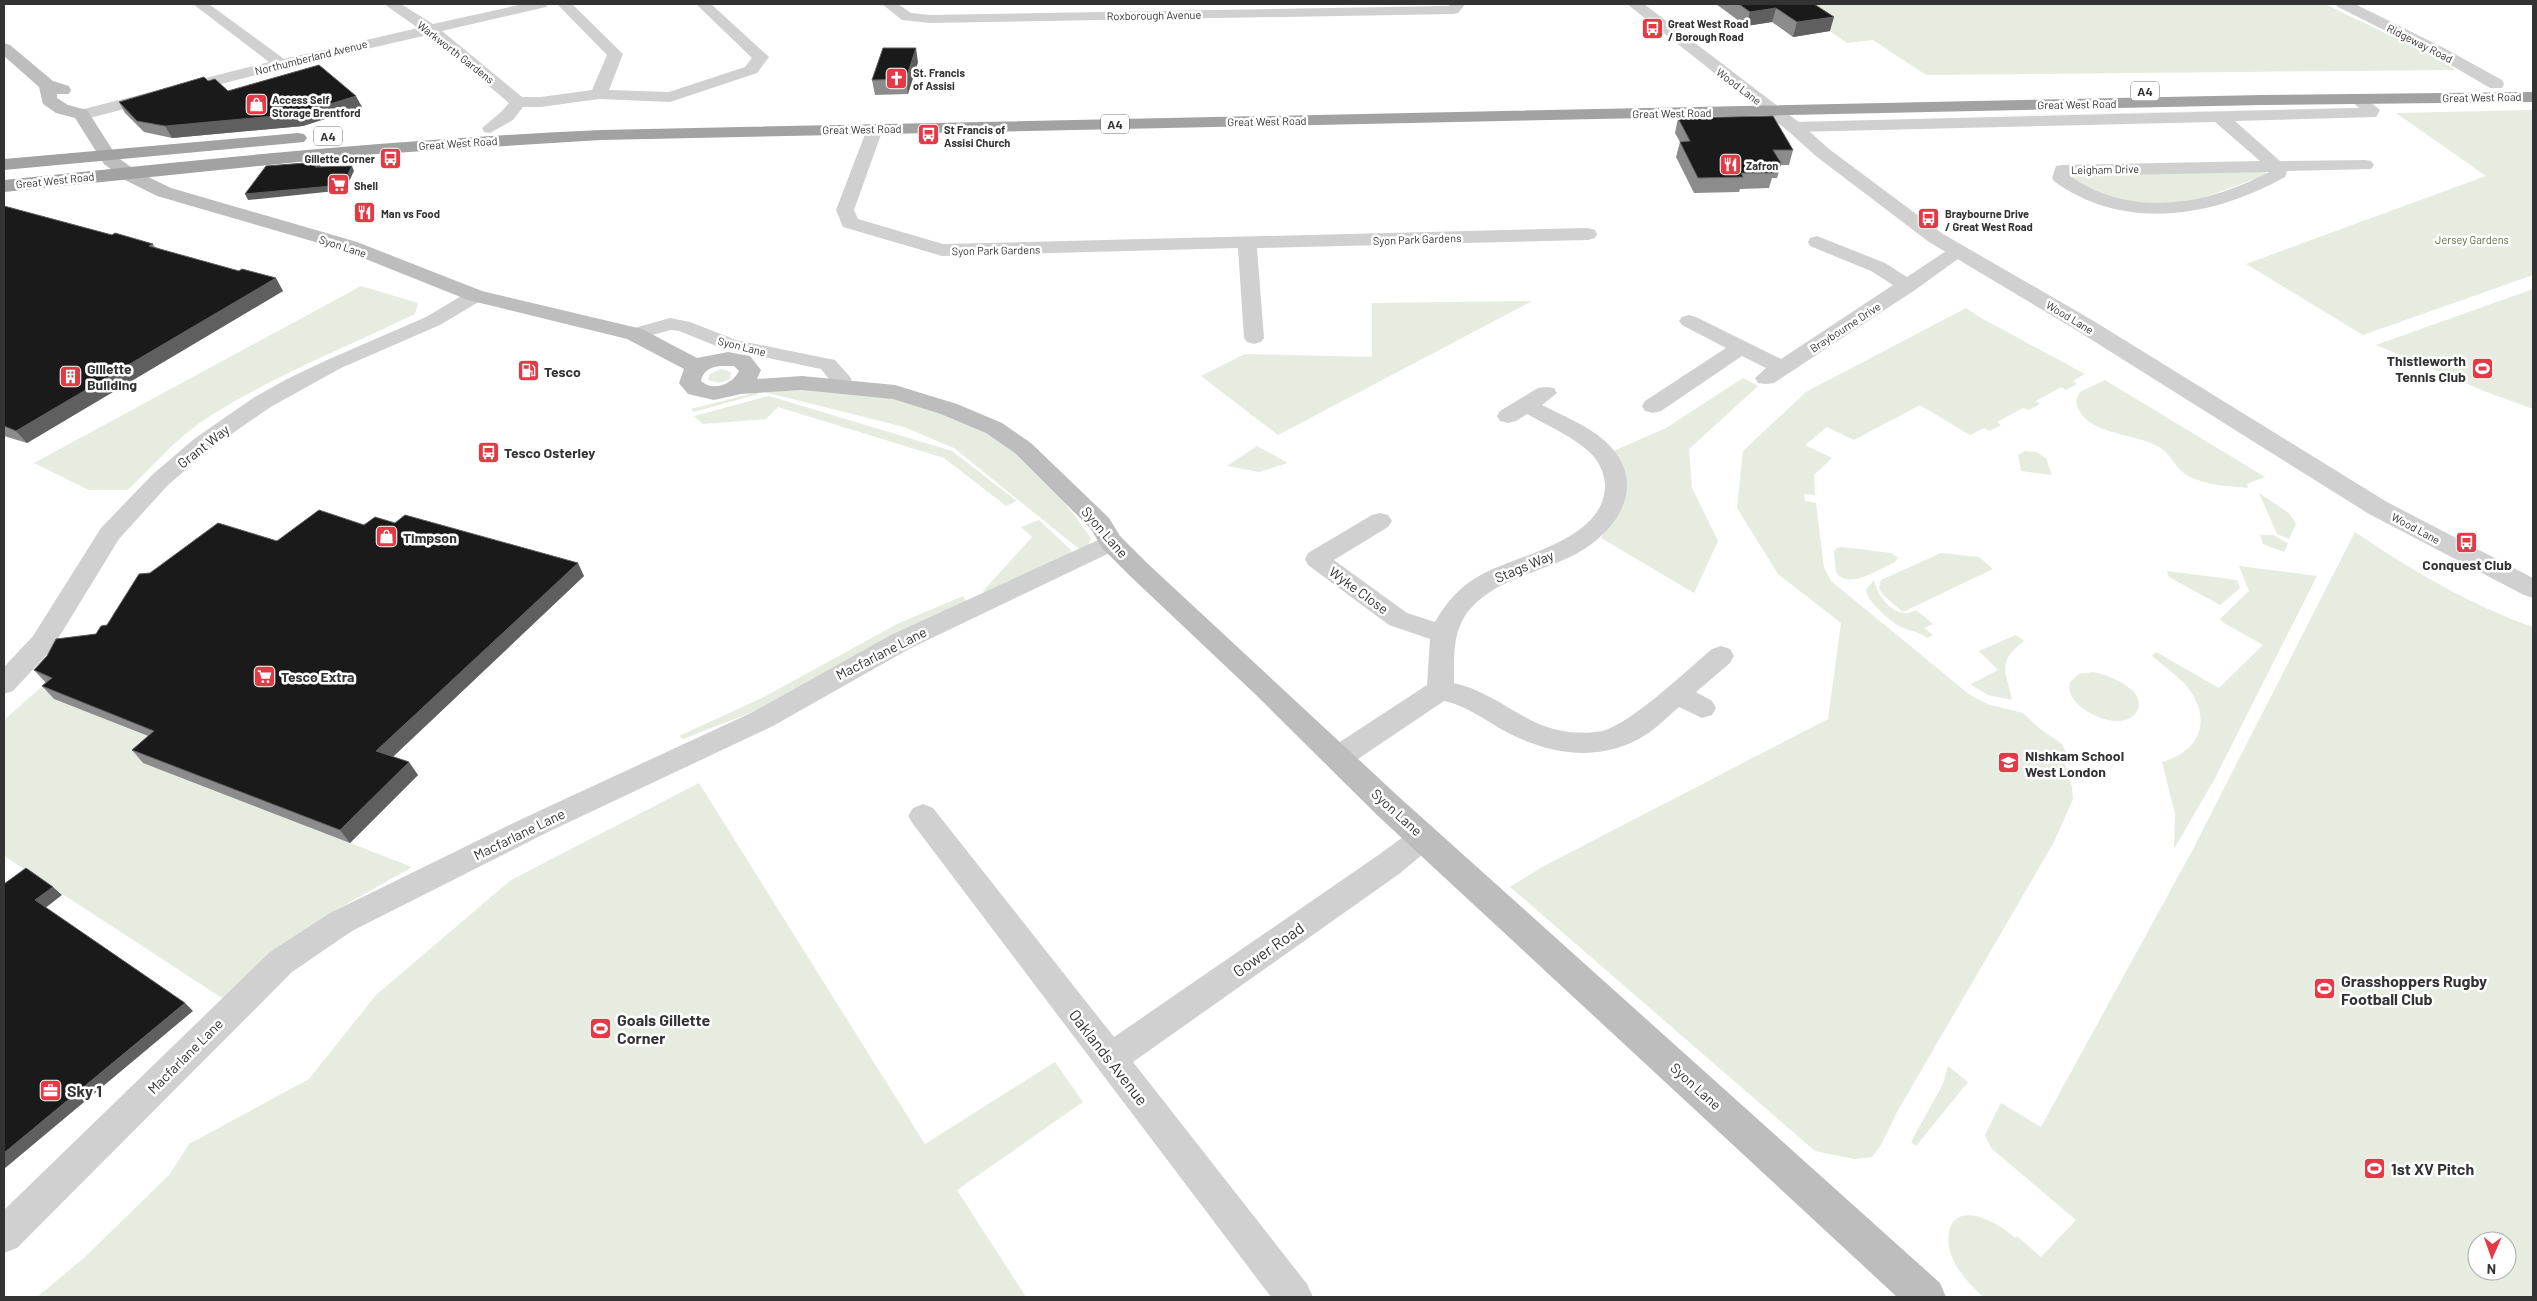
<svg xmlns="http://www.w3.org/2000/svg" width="2537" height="1301" font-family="Barlow,sans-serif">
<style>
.green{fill:#e6ecdf;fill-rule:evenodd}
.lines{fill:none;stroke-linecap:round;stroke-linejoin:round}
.minor{fill:#d0d0d0;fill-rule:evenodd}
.tertiary{fill:#d0d0d0;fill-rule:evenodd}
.secondary{fill:#bdbdbd;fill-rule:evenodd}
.trunk{fill:#a2a2a2;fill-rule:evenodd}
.wall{fill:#8c8c8c}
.shaded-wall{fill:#5f5f5f}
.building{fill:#1a1a1a;stroke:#5f5f5f}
.labels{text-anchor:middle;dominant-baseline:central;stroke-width:5;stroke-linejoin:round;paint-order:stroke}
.far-street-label{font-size:11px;fill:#333;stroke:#fff}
.far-poi-label{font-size:11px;font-weight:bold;fill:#333;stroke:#fff;text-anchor:start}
.far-park-label{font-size:11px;fill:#56703f;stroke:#fff}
.shield{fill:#fff;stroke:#707070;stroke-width:1}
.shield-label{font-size:12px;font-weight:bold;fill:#333}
.poi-label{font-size:14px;font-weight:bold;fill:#333;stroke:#fff;text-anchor:start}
.street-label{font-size:14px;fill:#333;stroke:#fff}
.near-street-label{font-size:16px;fill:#333;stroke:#fff}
.near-poi-label{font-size:16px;font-weight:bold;fill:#333;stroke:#fff;text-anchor:start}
</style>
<rect width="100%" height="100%" fill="#fff"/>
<!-- green -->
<g class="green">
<path d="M1790,4H2325L2443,61L2455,70L1926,75L1873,40L1847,43Z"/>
<path d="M2353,108L2354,109L1937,117Z"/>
<path d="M2533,110V275L2363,335L2246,264L2486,176L2396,113Z"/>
<path d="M2262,169L2267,174L2260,177C2234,186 2202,200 2175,204C2138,210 2100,195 2069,177L2072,175Z"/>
<path d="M361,286L418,303L415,314C345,348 272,376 207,418C177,437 153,466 128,490H89L34,463Z"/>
<path d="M2533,289V409L2484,391L2376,345Z"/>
<path d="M1532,301L1278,435L1201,376L1245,354L1372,357V303Z"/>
<path d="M1966,308L1981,318L2085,374L2073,381L2077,384L2066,390L2061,387L2036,401L2040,404L2029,410L2023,408L1997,422L2001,425L1990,431L1984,428L1970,435L1920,405L1854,440L1827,427L1805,445L1832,458L1814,475L1815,495L1804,494L1805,501L1816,503L1824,568L1831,581L1970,695L1987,704L2023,713L2039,728L2062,744L2071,764L2065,763L2072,787L2073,799L2054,842L1897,1112L1881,1145L1872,1157L1854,1159L1815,1151L1510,887L1542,867L1828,719L1841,623L1778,574L1737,508L1743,451L1806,392Z"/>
<path d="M721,369L731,372L730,379L720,383L708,380L710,374Z"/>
<path d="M1743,378L1758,386L1689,449L1692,488L1718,541L1694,593L1601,538L1620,508L1609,453L1666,428Z"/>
<path d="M2105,380L2265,477L2247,484L2248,488C2231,486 2212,486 2195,479C2174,471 2175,457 2159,447C2135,432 2081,436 2076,400L2080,392Z"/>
<path d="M821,389C846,392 873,393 897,399C993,423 1034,459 1091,538L1088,545L1079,549L954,448L904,427L764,392Z"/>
<path d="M758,392V394L694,412L691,409Z"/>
<path d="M769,396L952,451L1017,501L1006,506L944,458L778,407L766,419L703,424L694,416Z"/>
<path d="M1257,446L1288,463L1259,472L1227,466Z"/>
<path d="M2025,451L2036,452L2046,458L2052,475L2021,471L2018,455Z"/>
<path d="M2259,493L2289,513L2296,524L2289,539L2277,534Z"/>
<path d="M1039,520L1072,551L1062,560L988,596L983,591L1032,537L1021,527Z"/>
<path d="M2355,532C2411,570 2470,605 2533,627V1297H1983C1970,1284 1955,1270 1950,1251C1948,1244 1948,1235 1950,1228C1960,1200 2002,1225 2015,1238L2017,1236L2041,1257L2076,1220L1991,1148L1985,1135L2001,1103L2041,1127L2192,851ZM2477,1241H2507V1271H2477Z"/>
<path d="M2260,535H2273L2288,543L2284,552L2263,544Z"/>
<path d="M1842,547L1891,553L1898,558L1895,562C1880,568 1848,591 1836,572L1834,552L1836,548Z"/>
<path d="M1941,553L1979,557L1993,569L1903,612L1883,595L1879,588L1881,580Z"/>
<path d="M2239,566L2317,576L2214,780L2174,849L2175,814L2162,762C2202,751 2213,717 2185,684C2175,674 2163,665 2152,656L2156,652L2219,688L2263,645L2224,623L2220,619L2249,591Z"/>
<path d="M2167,571L2237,580L2240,588L2220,605L2169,577Z"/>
<path d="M1874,580C1877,596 1896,622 1916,610L1933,624L1924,628L1933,635L1927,638C1919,631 1911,632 1901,627C1892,623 1866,600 1866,590Z"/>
<path d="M963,596L968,604L768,706L683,739L679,736L762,698L897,624Z"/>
<path d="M2016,635L2024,641C1995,663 2007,672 2012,700L1988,695L1973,686L1971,684L1998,670L1979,651Z"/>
<path d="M2093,672C2107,674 2153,692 2135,714C2122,729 2091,717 2079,705C2072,699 2068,692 2070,682L2079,674Z"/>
<path d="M46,683L55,699L166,744L144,763L412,867L331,913L222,998L4,856V720Z"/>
<path d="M699,783L925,1144L1055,1062L1083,1102L957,1190L1026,1297H37L85,1257L170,1174L189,1144L309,1079L376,995L511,880Z"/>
<path d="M1948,1066L1968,1082L1916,1146L1911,1142L1943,1084Z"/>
</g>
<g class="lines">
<!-- minor -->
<g class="minor">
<path d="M193,4H209L284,59L418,28L384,4H401L433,24L523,4H548L546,7L442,31L522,97H541L592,90L607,55L557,4H572L623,54L609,90L669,92L745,67L752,58L696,4H711L769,57L757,73L670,102L599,99L541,107H523L513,120L490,133L484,132L482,128L501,112L509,103L428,35L283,68L82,120L76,119L74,115L76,111L269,62Z"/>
<path d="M882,4H898L911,13L930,15L1449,6L1448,4H1463L1464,6L1458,13L1453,14L930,23L902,20Z"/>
<path d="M2357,94L2363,96L2380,110L2376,117L2235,121L2280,161L2365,160L2371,161L2374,165L2371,169L2287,171L2285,177C2214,217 2125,232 2055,182L2052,178L2056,166L2062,165L2260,161L2215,122L1794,132L1788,131L1786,127L1788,123L1794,122L2359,108L2349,99ZM2269,172C2207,205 2131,219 2070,176Z"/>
<path d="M875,124L881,125L883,129L854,210L858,219L943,244L1588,228L1595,230L1597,234L1595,238L1588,240L1257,248L1264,338L1261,342L1254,344L1247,342L1244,338L1238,248L942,256L843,227L836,210L867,129L869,125Z"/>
<path d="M1817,236L1885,263L1907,277L1952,247H1966L1969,251L1915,290L1774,383L1766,384L1758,383L1755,378L1766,368L1742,356L1661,411L1653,413L1645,411L1642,406L1645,401L1726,348L1682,325L1679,321L1682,317L1689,315L1696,317L1781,359L1893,285L1871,271L1810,246L1808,242L1810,238Z"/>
<path d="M475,290L482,292L485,296L482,300L440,325L341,368L303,389L269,408L210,449L168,485L119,539L51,650L13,691L4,694V667L33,636L101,528L152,475L194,439L253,398L287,379L327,360L426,317L468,292Z"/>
<path d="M670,318L690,322L736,340L835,360L851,378L852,386L849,391L841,392L833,391L829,379L821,369L724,349L679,331L671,330L634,340L627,338L624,334L627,330Z"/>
<path d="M1546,387L1554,388L1557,393L1542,405C1563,416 1587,425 1605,441C1652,484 1616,535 1570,557C1537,573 1498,579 1472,607C1452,628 1454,656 1454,683C1486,690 1510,711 1539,724C1558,732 1582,735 1602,731C1631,724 1687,670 1712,649L1721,646L1730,649L1734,656L1730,663L1696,692L1712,701L1716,708L1712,715L1702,718L1679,707C1668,716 1658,727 1647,734C1608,760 1560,757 1519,738C1493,727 1472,707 1444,701L1349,765L1339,768L1329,765L1325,757L1329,749L1427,685L1430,639L1389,625L1308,565L1305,559L1308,553L1372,515L1380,513L1388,515L1392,521L1388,527L1334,560L1407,613L1435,622C1446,603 1459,587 1479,576C1517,554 1606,541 1605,484C1604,470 1597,458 1586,449C1568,434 1546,425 1527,414L1516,421L1508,423L1500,421L1497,416L1500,411L1538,388Z"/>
<path d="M1111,534L1120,536L1123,542L1120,548L909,649L773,726L546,833L352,931L292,972L17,1248L4,1253V1210L270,952L330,913L526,817L753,712L891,635Z"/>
<path d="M923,804L933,808L1114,1037L1377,856L1414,829L1424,825L1434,829L1439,837L1434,845L1399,874L1133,1062L1307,1284L1313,1297H1271L913,824L908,816L913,808Z"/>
</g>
<!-- tertiary -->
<g class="tertiary">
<path d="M1627,4H1644L1800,123L1829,149L1943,234L2092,320L2387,502L2533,578V598L2524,595L2369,514L2076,330L1929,242L1817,157L1788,131Z"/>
<path d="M2335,4H2355L2444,48L2502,80L2504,84L2502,88H2490L2432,54L2338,7Z"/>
</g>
<!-- secondary -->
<path class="secondary" d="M4,43L10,45L53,81L69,86L71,90L69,94H57V98L68,105L87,110L117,157L138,172L171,188L357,242L482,291L642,329L697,358L728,352L750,356L761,370L757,379L802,376L895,385L957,404L1002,423L1031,443L1109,518L1120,536L1147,563L1399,797L1940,1283L1946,1297H1897L1377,815L1255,694L1129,575L1102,548L1091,529L1015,453L986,433L941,414L893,399L802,390L741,394L714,400L688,394L679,383L684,369L627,339L468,300L343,250L157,196L125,180L104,164L75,118L56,113L43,104L39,87L4,56ZM721,366H734L739,371C733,384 713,392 701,381C703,371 710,367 721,366Z"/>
<!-- trunk -->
<g class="trunk">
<path d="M2533,92V102L2262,105L601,140L377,154L4,192V180C203,159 401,139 601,130L2262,95Z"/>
<path d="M298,133L304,134L307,138L304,142L4,170V159Z"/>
</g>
</g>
<!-- wall -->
<g class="wall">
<path d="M1716,4H1814L1830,31L1793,37L1772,22L1746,26Z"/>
<path d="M918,62L908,94L875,95L872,80Z"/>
<path d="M208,81L228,91L362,107L303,126L172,138L144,132L125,113L119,102Z"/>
<path d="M1678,118L1793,150L1789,165H1781L1777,178H1772L1769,188L1740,189L1739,192L1694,193L1676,157L1680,142L1675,133Z"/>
<path d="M4,206L112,235L153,244L155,247L283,291L27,443L4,436Z"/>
<path d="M364,525L584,576L393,757L418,775L350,843L143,763L132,750L148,736L54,699L42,686L46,683L34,670L96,634L107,625L150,573L277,541Z"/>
</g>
<!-- shaded-wall -->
<g class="shaded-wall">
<path d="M1776,8L1772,22L1746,26L1750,12Z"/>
<path d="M1834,17L1830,31L1793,37L1797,22Z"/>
<path d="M916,48L918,62L908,94L906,79Z"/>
<path d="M356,96L362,107L303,126L172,138L165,126Z"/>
<path d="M318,162L321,167H315Z"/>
<path d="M352,166L354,171L345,190L248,200L245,194Z"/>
<path d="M276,278L283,291L27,443L16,431Z"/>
<path d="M578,563L584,576L385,764L376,751Z"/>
<path d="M409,762L418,775L350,843L340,830Z"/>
<path d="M53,887L62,895L44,909L35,900Z"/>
<path d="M185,1003L193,1011L4,1169V1153Z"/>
</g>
<!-- building -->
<g class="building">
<path d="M1739,4H1814L1834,17L1797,22L1776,8L1750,12Z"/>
<path d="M883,48H916L906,79L872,80Z"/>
<path d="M319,65L356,96L297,114L165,126L137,121L119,102L204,77L208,81L215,79L228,91Z"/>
<path d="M1773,116L1793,150H1773L1781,163H1768L1774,173H1741L1743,177L1698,178L1680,142L1690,141L1678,118Z"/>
<path d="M318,162L315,167L352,166L342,185L245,194L266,166Z"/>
<path d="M4,206L112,235L115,233L153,244L149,246L239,271L242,269L276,278L16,431L4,426Z"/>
<path d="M319,510L364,525L375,517L395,523L405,515L578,563L376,751L409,762L340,830L132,750L154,731L42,686L52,678L34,670L47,656L56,639L96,634L101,626L107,625L139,574L150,573L218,523L277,541Z"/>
<path d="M26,868L53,887L35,900L185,1003L4,1153V884Z"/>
</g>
<!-- icons -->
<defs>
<symbol id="bus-square" viewBox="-11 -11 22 22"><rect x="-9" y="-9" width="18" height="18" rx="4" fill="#e63946" stroke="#fff"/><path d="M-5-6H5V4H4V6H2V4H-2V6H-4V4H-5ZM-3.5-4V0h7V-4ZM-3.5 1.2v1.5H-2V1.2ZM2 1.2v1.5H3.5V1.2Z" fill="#fff"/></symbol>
<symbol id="church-square" viewBox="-11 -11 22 22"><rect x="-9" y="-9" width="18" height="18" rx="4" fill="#e63946" stroke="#fff"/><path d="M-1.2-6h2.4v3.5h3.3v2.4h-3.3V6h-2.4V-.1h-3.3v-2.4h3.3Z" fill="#fff"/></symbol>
<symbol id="shop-square" viewBox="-11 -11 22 22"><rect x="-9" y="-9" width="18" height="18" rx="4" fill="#e63946" stroke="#fff"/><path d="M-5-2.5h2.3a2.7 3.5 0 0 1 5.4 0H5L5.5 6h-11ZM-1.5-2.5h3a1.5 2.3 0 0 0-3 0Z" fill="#fff"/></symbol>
<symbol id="restaurant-square" viewBox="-11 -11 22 22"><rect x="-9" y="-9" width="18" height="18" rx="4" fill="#e63946" stroke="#fff"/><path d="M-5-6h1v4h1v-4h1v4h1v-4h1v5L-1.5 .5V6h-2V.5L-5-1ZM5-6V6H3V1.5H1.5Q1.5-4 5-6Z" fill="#fff"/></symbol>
<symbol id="supermarket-square" viewBox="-11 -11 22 22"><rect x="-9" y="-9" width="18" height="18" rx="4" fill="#e63946" stroke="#fff"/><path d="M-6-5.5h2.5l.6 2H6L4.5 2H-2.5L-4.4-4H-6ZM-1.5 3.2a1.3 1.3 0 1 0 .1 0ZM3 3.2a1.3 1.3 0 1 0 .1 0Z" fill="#fff"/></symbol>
<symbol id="stadium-square" viewBox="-11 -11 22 22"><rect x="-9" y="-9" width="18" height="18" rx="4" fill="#e63946" stroke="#fff"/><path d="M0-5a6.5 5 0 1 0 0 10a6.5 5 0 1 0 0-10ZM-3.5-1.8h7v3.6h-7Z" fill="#fff"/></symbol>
<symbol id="fuel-square" viewBox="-11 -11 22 22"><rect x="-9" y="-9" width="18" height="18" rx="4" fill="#e63946" stroke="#fff"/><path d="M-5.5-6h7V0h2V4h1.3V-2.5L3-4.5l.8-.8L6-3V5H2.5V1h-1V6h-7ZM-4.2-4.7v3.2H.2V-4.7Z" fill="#fff"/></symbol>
<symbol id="building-square" viewBox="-11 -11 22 22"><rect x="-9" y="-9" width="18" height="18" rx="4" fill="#e63946" stroke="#fff"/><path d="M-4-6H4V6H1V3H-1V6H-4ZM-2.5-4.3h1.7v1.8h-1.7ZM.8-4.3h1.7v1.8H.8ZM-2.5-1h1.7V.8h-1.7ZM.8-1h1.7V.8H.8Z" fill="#fff"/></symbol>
<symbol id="school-square" viewBox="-11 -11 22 22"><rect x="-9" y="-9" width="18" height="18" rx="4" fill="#e63946" stroke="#fff"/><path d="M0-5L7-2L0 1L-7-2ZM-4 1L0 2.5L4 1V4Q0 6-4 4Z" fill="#fff"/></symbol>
<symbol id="office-square" viewBox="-11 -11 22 22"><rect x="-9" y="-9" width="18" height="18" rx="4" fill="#e63946" stroke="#fff"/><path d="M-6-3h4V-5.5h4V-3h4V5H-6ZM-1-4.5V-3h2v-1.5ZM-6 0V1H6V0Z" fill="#fff"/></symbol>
</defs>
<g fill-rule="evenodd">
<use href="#bus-square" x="1640" y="16" width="25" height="25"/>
<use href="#church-square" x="884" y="66" width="25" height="25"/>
<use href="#shop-square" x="244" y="92" width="25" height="25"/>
<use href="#bus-square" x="916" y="122" width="25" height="25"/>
<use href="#bus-square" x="378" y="146" width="25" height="25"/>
<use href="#restaurant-square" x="1718" y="152" width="25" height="25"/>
<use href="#supermarket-square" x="326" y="172" width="25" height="25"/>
<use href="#restaurant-square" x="352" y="200" width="25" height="25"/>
<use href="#bus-square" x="1916" y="206" width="25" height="25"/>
<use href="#stadium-square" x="2470" y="356" width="25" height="25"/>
<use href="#fuel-square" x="516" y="358" width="25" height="25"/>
<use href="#building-square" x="58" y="364" width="25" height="25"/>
<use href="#bus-square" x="476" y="440" width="25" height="25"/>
<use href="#shop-square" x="374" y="524" width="25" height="25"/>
<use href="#bus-square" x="2454" y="530" width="25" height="25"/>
<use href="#supermarket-square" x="252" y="664" width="25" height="25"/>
<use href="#school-square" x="1996" y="750" width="25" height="25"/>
<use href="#stadium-square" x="2312" y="976" width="25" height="25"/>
<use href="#stadium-square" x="588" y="1016" width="25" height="25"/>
<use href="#office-square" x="38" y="1078" width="25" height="25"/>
<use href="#stadium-square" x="2362" y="1156" width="25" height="25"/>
</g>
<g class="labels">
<!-- far-street labels -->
<g class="far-street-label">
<text transform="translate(1154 15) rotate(-1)">Roxborough Avenue</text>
<text transform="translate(2420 43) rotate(27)">Ridgeway Road</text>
<text transform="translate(456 52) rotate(38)">Warkworth Gardens</text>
<text transform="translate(311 57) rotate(-14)">Northumberland Avenue</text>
<text transform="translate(1739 86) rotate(37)">Wood Lane</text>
<text transform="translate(2482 97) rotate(-1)">Great West Road</text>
<text transform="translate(2077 104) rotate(-1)">Great West Road</text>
<text transform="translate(1672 113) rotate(-1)">Great West Road</text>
<text transform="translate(1267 121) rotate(-1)">Great West Road</text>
<text transform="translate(862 129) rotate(-1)">Great West Road</text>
<text transform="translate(458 143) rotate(-4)">Great West Road</text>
<text transform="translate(2105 169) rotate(-1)">Leigham Drive</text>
<text transform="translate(55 180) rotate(-6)">Great West Road</text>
<text transform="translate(1417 239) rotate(-2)">Syon Park Gardens</text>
<text transform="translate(343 246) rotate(18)">Syon Lane</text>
<text transform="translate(996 250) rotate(-1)">Syon Park Gardens</text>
<text transform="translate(2070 317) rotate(31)">Wood Lane</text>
<text transform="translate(1845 327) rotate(-33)">Braybourne Drive</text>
<text transform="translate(742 346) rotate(14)">Syon Lane</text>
<text transform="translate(2416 528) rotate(28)">Wood Lane</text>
</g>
<!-- far-poi labels -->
<g class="far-poi-label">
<text x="1668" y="23">Great West Road<tspan x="1668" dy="13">/ Borough Road</tspan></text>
<text x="913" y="72">St. Francis<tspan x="913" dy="13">of Assisi</tspan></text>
<text x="272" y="99">Access Self<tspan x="272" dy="13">Storage Brentford</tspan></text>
<text x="944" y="129">St Francis of<tspan x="944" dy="13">Assisi Church</tspan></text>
<text x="375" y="158" text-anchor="end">Gillette Corner</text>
<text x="1746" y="165">Zafron</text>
<text x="354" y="185">Shell</text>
<text x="381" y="213">Man vs Food</text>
<text x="1945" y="213">Braybourne Drive<tspan x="1945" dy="13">/ Great West Road</tspan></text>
</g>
<!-- far-park labels -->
<g class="far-park-label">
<text x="2472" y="239">Jersey Gardens</text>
</g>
<!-- shield labels -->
<g class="shield">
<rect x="2131" y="81.5" width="28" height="19" rx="4"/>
<rect x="1101" y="114.5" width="28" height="19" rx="4"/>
<rect x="314" y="126.5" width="28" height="19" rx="4"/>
</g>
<g class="shield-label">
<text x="2145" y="91">A4</text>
<text x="1115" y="124">A4</text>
<text x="328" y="136">A4</text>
</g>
<!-- poi labels -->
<g class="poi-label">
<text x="2466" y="360" text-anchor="end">Thistleworth<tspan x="2466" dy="16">Tennis Club</tspan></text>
<text x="87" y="368">Gillette<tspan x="87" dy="16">Building</tspan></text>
<text x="544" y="371">Tesco</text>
<text x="504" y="452">Tesco Osterley</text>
<text x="403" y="537">Timpson</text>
<text x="2467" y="564" text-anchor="middle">Conquest Club</text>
<text x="281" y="676">Tesco Extra</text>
<text x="2025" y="755">Nishkam School<tspan x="2025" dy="16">West London</tspan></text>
</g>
<!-- street labels -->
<g class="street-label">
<text transform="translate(203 446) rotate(-38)">Grant Way</text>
<text transform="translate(1105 532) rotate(49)">Syon Lane</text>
<text transform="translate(1524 566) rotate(-23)">Stags Way</text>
<text transform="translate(1359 590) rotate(36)">Wyke Close</text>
<text transform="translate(881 653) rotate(-27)">Macfarlane Lane</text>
<text transform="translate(1397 812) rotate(42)">Syon Lane</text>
<text transform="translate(519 834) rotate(-26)">Macfarlane Lane</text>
<text transform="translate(185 1056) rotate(-45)">Macfarlane Lane</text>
<text transform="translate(1696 1086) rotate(42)">Syon Lane</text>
</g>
<!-- near-street labels -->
<g class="near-street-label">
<text transform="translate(1268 949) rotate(-35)">Gower Road</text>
<text transform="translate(1109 1057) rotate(52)">Oaklands Avenue</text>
</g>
<!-- near-poi labels -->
<g class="near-poi-label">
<text x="2341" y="980">Grasshoppers Rugby<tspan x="2341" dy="18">Football Club</tspan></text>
<text x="617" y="1019">Goals Gillette<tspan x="617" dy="18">Corner</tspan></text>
<text x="67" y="1090">Sky 1</text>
<text x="2391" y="1168">1st XV Pitch</text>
</g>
</g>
<!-- border -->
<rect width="2537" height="1301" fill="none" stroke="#333333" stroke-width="10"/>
<!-- north arrow -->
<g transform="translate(2492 1256) rotate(182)"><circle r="24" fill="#ffffff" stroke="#adadad"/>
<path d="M0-4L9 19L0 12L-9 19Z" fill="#e63946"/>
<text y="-8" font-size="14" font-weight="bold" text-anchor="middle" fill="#333333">N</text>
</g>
</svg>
